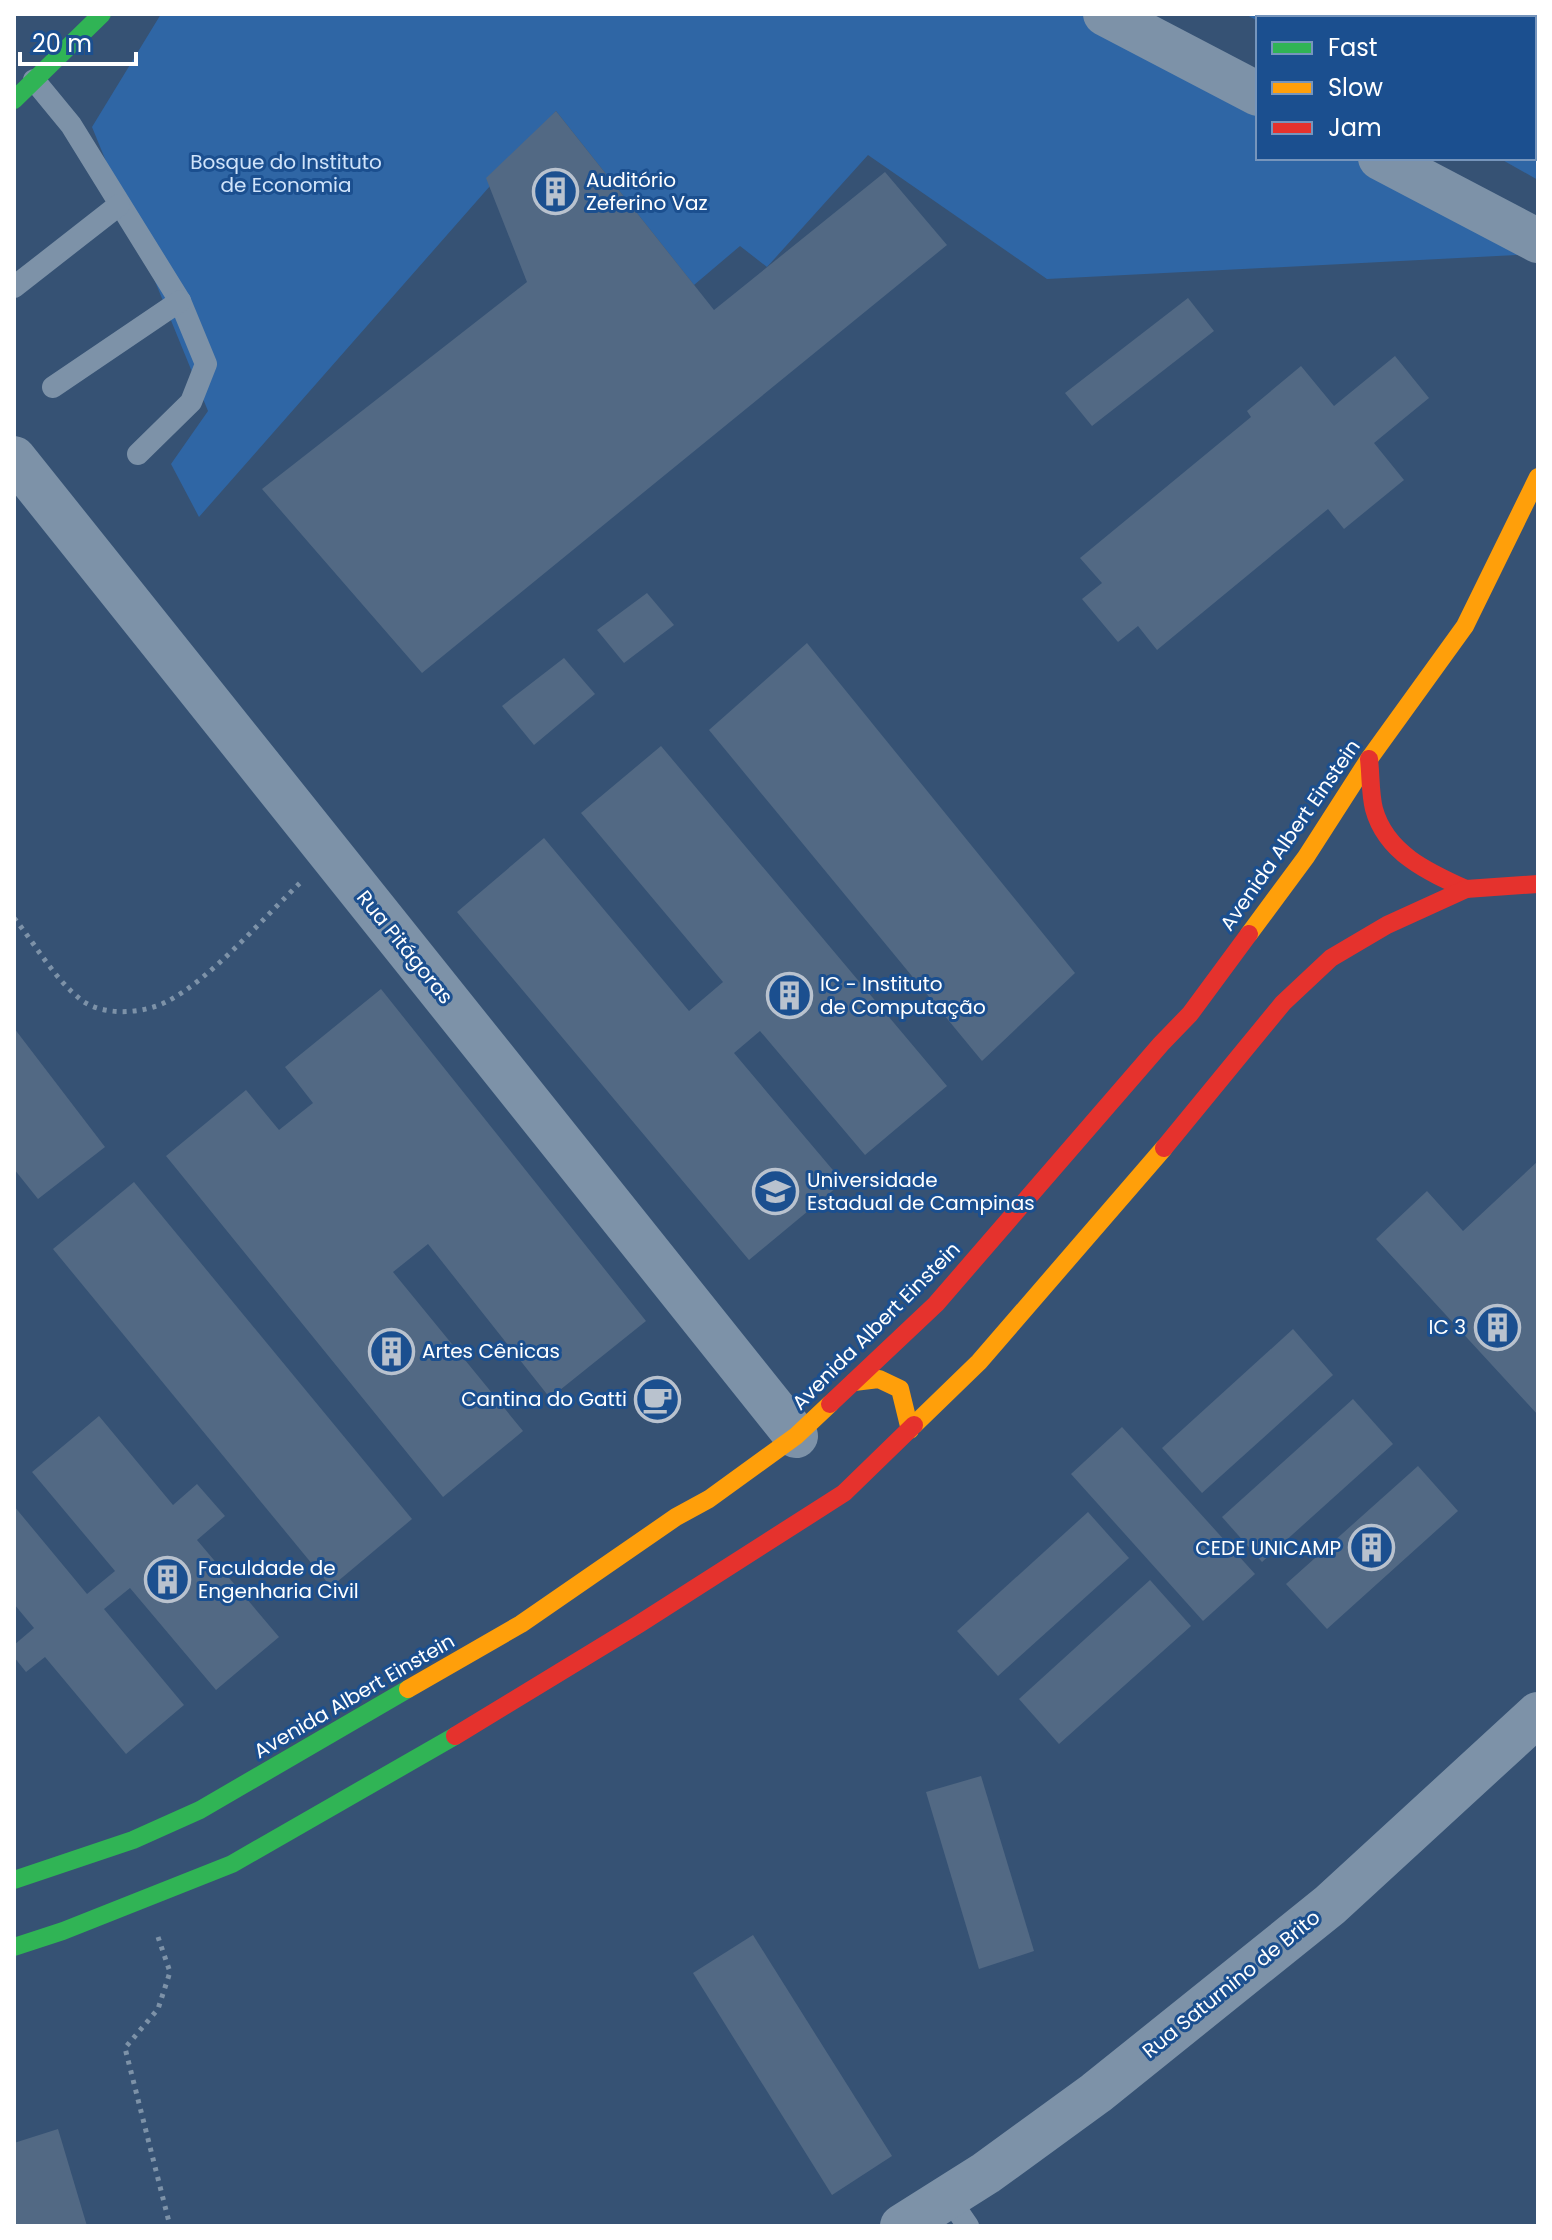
<svg xmlns="http://www.w3.org/2000/svg" width="1552" height="2240" font-family="Poppins,sans-serif">
<style>
.green{fill:#2f66a5}
.building{fill:#526984}
.lines{fill:none;stroke-linecap:round;stroke-linejoin:round}
.path{stroke:#7d92a8;stroke-width:5;stroke-dasharray:4 6;stroke-linecap:butt}
.lane{stroke:#7d92a8;stroke-width:22}
.street{stroke:#7d92a8;stroke-width:44}
.fast{stroke:#30b455;stroke-width:18}
.slow{stroke:#ff9f0a;stroke-width:18}
.jam{stroke:#e5322d;stroke-width:18}
.labels{text-anchor:middle;dominant-baseline:central;stroke-width:6;stroke-linejoin:round;paint-order:stroke}
.park-label{font-size:20px;fill:#cfe3fa;stroke:#1b4f8f}
.poi-label{font-size:20px;fill:#fff;stroke:#1b4f8f;text-anchor:start}
.street-label{font-size:20px;fill:#fff;stroke:#1b4f8f}
</style>
<rect width="100%" height="100%" fill="#365274"/>
<!-- green -->
<g class="green">
<path d="M161,14H1085L1258,105V158H1358L1538,254L1047,279L868,155L767,267L740,246L694,285L556,111L199,517L171,464L208,411L92,127Z"/>
<path d="M1245,14H1538V180L1499,158H1534V18H1258V21Z"/>
</g>
<!-- building -->
<g class="building">
<path d="M556,111L714,310L885,172L947,245L422,673L262,489L527,282L486,178Z"/>
<path d="M1188,298L1214,331L1092,426L1065,393Z"/>
<path d="M1395,356L1429,398L1374,443L1404,480L1344,529L1328,509L1157,650L1138,626L1118,642L1082,599L1102,583L1080,558L1251,417L1247,411L1301,366L1334,406Z"/>
<path d="M647,593L674,625L624,663L597,630Z"/>
<path d="M807,643L1075,973L982,1061L709,730Z"/>
<path d="M564,658L595,694L534,745L502,706Z"/>
<path d="M661,746L947,1086L865,1155L760,1031L734,1053L843,1182L749,1260L457,912L544,838L689,1011L723,982L581,813Z"/>
<path d="M381,989L646,1321L550,1398L428,1244L393,1272L523,1431L443,1497L166,1156L246,1090L279,1130L313,1103L285,1067Z"/>
<path d="M14,1028L105,1147L38,1199L14,1169Z"/>
<path d="M1538,1161V1415L1376,1239L1427,1191L1463,1231Z"/>
<path d="M134,1182L412,1519L331,1587L53,1249Z"/>
<path d="M1293,1329L1333,1375L1202,1493L1162,1448Z"/>
<path d="M1353,1399L1393,1444L1262,1562L1222,1517Z"/>
<path d="M99,1416L173,1505L197,1484L225,1516L197,1540L279,1637L216,1690L130,1588L104,1609L184,1705L126,1754L45,1657L26,1672L14,1657V1645L34,1628L14,1604V1506L87,1594L115,1571L32,1472Z"/>
<path d="M1122,1427L1255,1574L1203,1621L1071,1474Z"/>
<path d="M1418,1466L1458,1511L1327,1629L1286,1584Z"/>
<path d="M1088,1512L1129,1558L998,1676L957,1631Z"/>
<path d="M1150,1580L1191,1626L1059,1744L1019,1699Z"/>
<path d="M981,1776L1034,1951L979,1969L926,1792Z"/>
<path d="M753,1935L892,2156L832,2195L693,1973Z"/>
<path d="M58,2129L87,2226H14V2143Z"/>
</g>
<g class="lines">
<!-- path -->
<g class="path">
<path d="M14,918C36,945 53,977 80,999C102,1017 144,1014 168,1001C212,978 264,917 301,882"/>
<path d="M158,1937L170,1972L158,2009L125,2048L170,2226"/>
</g>
<!-- lane -->
<g class="lane">
<path d="M34,80L71,125L180,301L206,364L191,402L138,454"/>
<path d="M14,287L119,205"/>
<path d="M53,387L180,301"/>
<path d="M948,2197L968,2226"/>
</g>
<!-- street -->
<g class="street">
<path d="M1105,14L1258,94"/>
<path d="M1380,158L1538,241"/>
<path d="M14,458L796,1436"/>
<path d="M902,2226L986,2173L1096,2093L1330,1905L1538,1714"/>
</g>
<!-- fast -->
<g class="fast">
<path d="M14,100L102,14"/>
<path d="M14,1880L133,1840L200,1810L408,1689"/>
<path d="M14,1947L63,1931L232,1864L455,1736"/>
</g>
<!-- slow -->
<g class="slow">
<path d="M1249,934L1306,857L1369,759L1465,626L1538,477"/>
<path d="M854,1382L879,1379L900,1389L910,1430"/>
<path d="M914,1425L979,1362L1164,1148"/>
<path d="M408,1689L521,1624L676,1517L709,1499L796,1436L830,1404"/>
</g>
<!-- jam -->
<g class="jam">
<path d="M1369,759C1371,776 1370,793 1374,809C1386,853 1428,872 1466,889"/>
<path d="M1164,1148L1283,1003L1331,958L1387,925L1466,889L1538,884"/>
<path d="M830,1404L936,1304L1161,1044L1190,1014L1249,934"/>
<path d="M455,1736L639,1624L844,1493L914,1425"/>
</g>
</g>
<!-- icons -->
<defs>
<symbol id="building-ring" viewBox="-11 -11 22 22"><circle r="9.5" fill="#1b4f8f" stroke="#b9c2ce" stroke-width="1.5"/><path d="M-4-6H4V6H1V3H-1V6H-4ZM-2.5-4.3h1.7v1.8h-1.7ZM.8-4.3h1.7v1.8H.8ZM-2.5-1h1.7V.8h-1.7ZM.8-1h1.7V.8H.8Z" fill="#b9c2ce"/></symbol>
<symbol id="university-ring" viewBox="-11 -11 22 22"><circle r="9.5" fill="#1b4f8f" stroke="#b9c2ce" stroke-width="1.5"/><path d="M0-5L7-2L0 1L-7-2ZM-4 1L0 2.5L4 1V4Q0 6-4 4Z" fill="#b9c2ce"/></symbol>
<symbol id="cafe-ring" viewBox="-11 -11 22 22"><circle r="9.5" fill="#1b4f8f" stroke="#b9c2ce" stroke-width="1.5"/><path d="M-5.5-4.5H6V0H3Q3 3.5 0 3.5H-2.5Q-5.5 3.5-5.5 0ZM3-3.2v2h1.7v-2ZM-6 4.5H4V6H-6Z" fill="#b9c2ce"/></symbol>
</defs>
<g fill-rule="evenodd">
<use href="#building-ring" x="530" y="166" width="51" height="51"/>
<use href="#building-ring" x="764" y="970" width="51" height="51"/>
<use href="#university-ring" x="750" y="1166" width="51" height="51"/>
<use href="#building-ring" x="1472" y="1302" width="51" height="51"/>
<use href="#building-ring" x="366" y="1326" width="51" height="51"/>
<use href="#cafe-ring" x="632" y="1374" width="51" height="51"/>
<use href="#building-ring" x="1346" y="1522" width="51" height="51"/>
<use href="#building-ring" x="142" y="1554" width="51" height="51"/>
</g>
<g class="labels">
<!-- park labels -->
<g class="park-label">
<text x="286" y="162">Bosque do Instituto<tspan x="286" dy="23">de Economia</tspan></text>
</g>
<!-- poi labels -->
<g class="poi-label">
<text x="586" y="180">Auditório<tspan x="586" dy="23">Zeferino Vaz</tspan></text>
<text x="820" y="984">IC - Instituto<tspan x="820" dy="23">de Computação</tspan></text>
<text x="807" y="1180">Universidade<tspan x="807" dy="23">Estadual de Campinas</tspan></text>
<text x="1466" y="1327" text-anchor="end">IC 3</text>
<text x="422" y="1351">Artes Cênicas</text>
<text x="627" y="1399" text-anchor="end">Cantina do Gatti</text>
<text x="1341" y="1548" text-anchor="end">CEDE UNICAMP</text>
<text x="198" y="1568">Faculdade de<tspan x="198" dy="23">Engenharia Civil</tspan></text>
</g>
<!-- street labels -->
<g class="street-label">
<text transform="translate(1290 835) rotate(-55)">Avenida Albert Einstein</text>
<text transform="translate(405 947) rotate(51)">Rua Pitágoras</text>
<text transform="translate(876 1326) rotate(-45)">Avenida Albert Einstein</text>
<text transform="translate(354 1696) rotate(-30)">Avenida Albert Einstein</text>
<text transform="translate(1231 1984) rotate(-39)">Rua Saturnino de Brito</text>
</g>
</g>
<!-- border -->
<rect width="1552" height="2240" fill="none" stroke="#ffffff" stroke-width="32"/>
<!-- legend -->
<rect x="1256" y="16" width="280" height="144" fill="#1b4f8f" stroke="#7695bc" stroke-width="2"/>
<rect x="1272" y="42" width="40" height="12" fill="#30b455" stroke="#7695bc" stroke-width="2"/>
<text x="1328" y="56" font-size="24" fill="#ffffff">Fast</text>
<rect x="1272" y="82" width="40" height="12" fill="#ff9f0a" stroke="#7695bc" stroke-width="2"/>
<text x="1328" y="96" font-size="24" fill="#ffffff">Slow</text>
<rect x="1272" y="122" width="40" height="12" fill="#e5322d" stroke="#7695bc" stroke-width="2"/>
<text x="1328" y="136" font-size="24" fill="#ffffff">Jam</text>
<!-- scale -->
<path d="M20 52v12h116v-12" fill="none" stroke="#ffffff" stroke-width="4"/>
<text x="32" y="52" font-size="24" fill="#ffffff" stroke="#1b4f8f" stroke-width="6" paint-order="stroke">20 m</text>
</svg>
